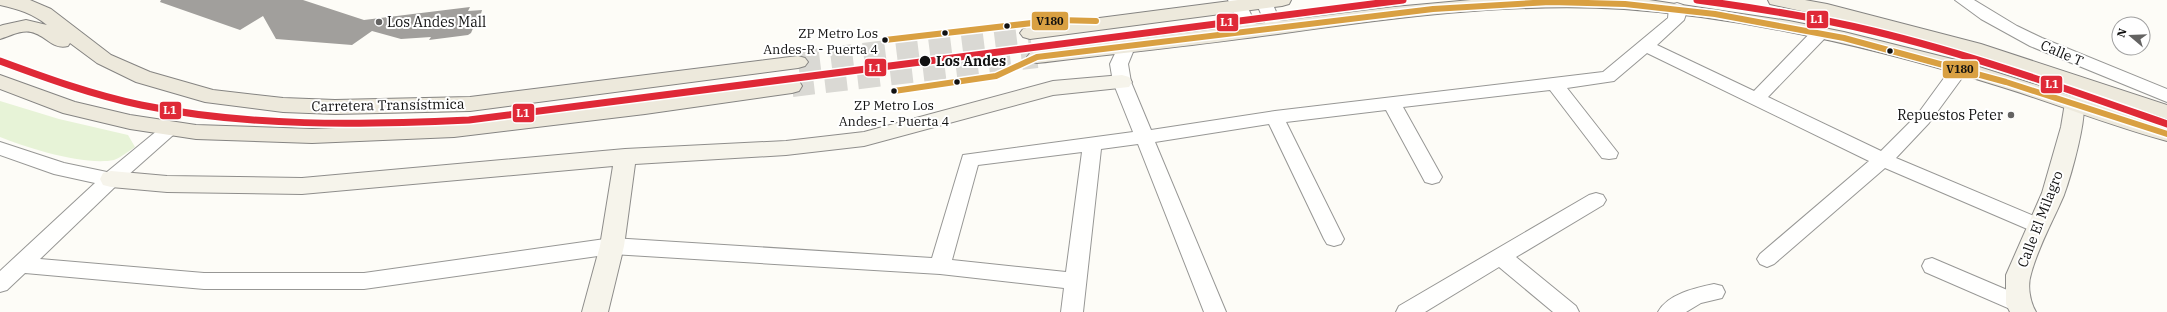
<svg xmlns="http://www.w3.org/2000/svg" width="2167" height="312" font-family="'IBM Plex Serif',serif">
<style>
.green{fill:#e7f3d7}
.building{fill:#a19f9c}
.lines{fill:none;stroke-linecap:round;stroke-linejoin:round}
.primary-tunnel{stroke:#dad9d4;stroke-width:22;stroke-dasharray:22 11;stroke-linecap:butt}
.street-casing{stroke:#979795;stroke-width:2}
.secondary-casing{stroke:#8e8d8b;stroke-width:2}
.primary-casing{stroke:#858482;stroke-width:2}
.street{fill:#fffffe;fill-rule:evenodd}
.secondary{fill:#f6f4eb;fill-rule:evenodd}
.primary{fill:#ede9dc;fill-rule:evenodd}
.bus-1-casing{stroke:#fff;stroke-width:9}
.bus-1{stroke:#d9a042;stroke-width:6}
.metro-1-casing{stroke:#fff;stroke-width:10}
.metro-1{stroke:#df2937;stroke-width:7}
.poi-dot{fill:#646362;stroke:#fff;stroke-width:1.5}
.bus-dot{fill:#111;stroke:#fff;stroke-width:1.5}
.labels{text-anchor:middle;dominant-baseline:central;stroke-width:4;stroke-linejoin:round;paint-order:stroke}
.bus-label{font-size:13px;fill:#111;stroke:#fff;text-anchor:end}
.poi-label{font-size:14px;fill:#111;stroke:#fff;text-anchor:start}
.street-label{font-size:14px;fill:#111;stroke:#fff}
.stop-label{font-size:14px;font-weight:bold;fill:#111;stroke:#fff;text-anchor:start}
.line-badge{stroke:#fff;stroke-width:1.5}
.badge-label{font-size:11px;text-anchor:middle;font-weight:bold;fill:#fff}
.pale-badge-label{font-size:11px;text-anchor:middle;font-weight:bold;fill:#111}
</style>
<rect width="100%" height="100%" fill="#fdfcf7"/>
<!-- green -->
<path class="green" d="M0,101L59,119L128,135L135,147C129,151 120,158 114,160C85,166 27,148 0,137Z"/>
<!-- building -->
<path class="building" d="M161,0H303L364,20L470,7L468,11L482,10L478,25L474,26L471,33L468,35L429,40L431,37L401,39L372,31L352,45L276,39L263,16L240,30L160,2Z"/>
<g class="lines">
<!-- primary-tunnel -->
<g class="primary-tunnel">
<path d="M798,62L1030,33"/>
<path d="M792,86L1037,57"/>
</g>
<defs>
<g id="street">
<path d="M1228,0H1244L1259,31L1257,35H1245Z"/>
<path d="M1255,0H1271L1283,28L1281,32H1269Z"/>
<path d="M1955,0H1974L2017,26L2042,38L2167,89V102L2030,46L1981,19Z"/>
<path d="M1677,3L1683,5L1686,14L1684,20L1657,45L1754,91L1815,28H1827L1829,32L1827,36L1768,97L1881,151L1917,115L1955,63L1961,62L1967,63L1970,67L1929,123L1896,158L2046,221L2049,226L2046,231L2039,233L2032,231L1885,168L1774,264L1767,267L1760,264L1757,259L1760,254L1869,161L1647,53L1614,81L1567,88L1618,153L1616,158L1609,159L1602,158L1550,90L1403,107L1442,177L1439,182L1432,184L1425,182L1386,110L1286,122L1344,239L1341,244L1334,246L1327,244L1324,239L1269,124L1155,142L1226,312H1204L1138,144L1101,149L1083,312H1061L1064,288L940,274L612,254L364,289H204L25,273L7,290L0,292V271L95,183L54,174L0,155V142L64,163L107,172L164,125L171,123L178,125L180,129L118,184L40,259L204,273H364L612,238L932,258L963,155L1133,132L1113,82L1110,64L1120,43L1126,42L1132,43L1135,47L1128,64L1131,82L1151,130L1275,111L1603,72L1668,18L1669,8L1671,5ZM1082,152L1066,272L952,260L978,165Z"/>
<path d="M1596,193L1603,195L1606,200L1603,205L1516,257L1576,306L1579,312H1553L1499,267L1425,312H1396L1399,306L1589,195Z"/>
<path d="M1932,258L2026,298L2029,304L2026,310L2017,312L1925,272L1922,266L1925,260Z"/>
<path d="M1714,284L1722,286L1725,292L1722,298L1701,303L1686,312H1658C1668,294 1695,288 1714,284Z"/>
</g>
<g id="secondary">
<path d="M1122,75L1129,77L1132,82L1129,87L1053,95L864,146L786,155L635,164L624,246L608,312H582L600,246L613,166L302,194L167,192L111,187L103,185L100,179L103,173L111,171L167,176L302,178L625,149L786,141L864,132L1053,81Z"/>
<path d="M2075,96L2082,98C2090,111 2070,179 2064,195C2053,221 2038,247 2031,274C2027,286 2030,302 2036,312H2010L2006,304V275L2042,193L2061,127L2065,103L2068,98Z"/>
</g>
<g id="primary">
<path d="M0,0H30L51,9L111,55L150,72L213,90L283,98L335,100L470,97L798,56L805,58L808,62L805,66L798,68L470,111L335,114L283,112L205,102L136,82L97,63L70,43L68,46C52,50 46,35 31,32C20,30 10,36 0,39V26L3,25L26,20L47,25C32,13 18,9 0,5Z"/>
<path d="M1238,0H1291L1289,4L1282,6L1030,39L1023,37L1020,33L1023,29L1030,27Z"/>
<path d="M1471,0H1649L1789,21L1844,32L1960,61L2167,126V141C2111,126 2057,104 2002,87C1880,49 1752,18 1624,9C1508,2 1392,18 1278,34C1198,45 1117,54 1037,63L1030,61L1027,57L1030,53L1037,51L1394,7Z"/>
<path d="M1768,0H1805L1827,4L1981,44L2167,105V119L1967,53L1873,27L1770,4Z"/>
<path d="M0,75L75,102L130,115L196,125L312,129L454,123L645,100L792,79L799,81L802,86L799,91L792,93L645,114L454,137L312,143L196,139L130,129L63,113L0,89Z"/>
</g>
</defs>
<!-- street casing -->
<use href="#street" class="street-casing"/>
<!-- secondary casing -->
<use href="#secondary" class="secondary-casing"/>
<!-- primary casing -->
<use href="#primary" class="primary-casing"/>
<!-- street -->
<use href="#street" class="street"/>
<!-- secondary -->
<use href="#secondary" class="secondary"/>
<!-- primary -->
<use href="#primary" class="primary"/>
<defs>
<g id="bus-1">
<path d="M885,40L1058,20L1096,21"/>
<path d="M894,91L996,76L1037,57L1433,9L1550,2L1625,4L1715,14L1844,38L2006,82L2167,134"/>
</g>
</defs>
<!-- bus-1 casing -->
<use href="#bus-1" class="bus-1-casing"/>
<!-- bus-1 -->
<use href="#bus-1" class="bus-1"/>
<defs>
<g id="metro-1">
<path d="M1697,0C1756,8 1815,17 1873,31C1973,55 2070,90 2167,124"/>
<path d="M0,61C46,78 93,95 141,105C249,127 359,125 469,120L1403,0"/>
</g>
</defs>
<!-- metro-1 casing -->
<use href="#metro-1" class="metro-1-casing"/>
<!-- metro-1 -->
<use href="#metro-1" class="metro-1"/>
</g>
<!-- markers -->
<g class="poi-dot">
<circle cx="379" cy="22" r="4"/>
<circle cx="2011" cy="115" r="4"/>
</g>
<g class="bus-dot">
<circle cx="1007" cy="26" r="3.5"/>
<circle cx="945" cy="33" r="3.5"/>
<circle cx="885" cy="40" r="3.5"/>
<circle cx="1890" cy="51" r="3.5"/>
<circle cx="925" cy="61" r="6"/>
<circle cx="957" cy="82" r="3.5"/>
<circle cx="894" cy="91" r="3.5"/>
</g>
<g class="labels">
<!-- bus labels -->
<g class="bus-label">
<text x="878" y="33">ZP Metro Los<tspan x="878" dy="16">Andes-R - Puerta 4</tspan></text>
<text x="894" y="105" text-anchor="middle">ZP Metro Los<tspan x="894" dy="16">Andes-I - Puerta 4</tspan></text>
</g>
<!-- poi labels -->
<g class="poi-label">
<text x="387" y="22">Los Andes Mall</text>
<text x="2003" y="115" text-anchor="end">Repuestos Peter</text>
</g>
<!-- street labels -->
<g class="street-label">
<text transform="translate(2062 53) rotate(23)">Calle T</text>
<text transform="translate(388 105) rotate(-1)">Carretera Transístmica</text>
<text transform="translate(2040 219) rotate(-69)">Calle El Milagro</text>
</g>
<!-- stop labels -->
<g class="stop-label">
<text x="936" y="61">Los Andes</text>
</g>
</g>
<g class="line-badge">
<rect x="1806" y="10" width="23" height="19" rx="4" fill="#df2937"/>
<rect x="1031" y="11" width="38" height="20" rx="4" fill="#d9a042"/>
<rect x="1216" y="13" width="23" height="19" rx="4" fill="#df2937"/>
<rect x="864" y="58" width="23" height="19" rx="4" fill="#df2937"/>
<rect x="1942" y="60" width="37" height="19" rx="4" fill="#d9a042"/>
<rect x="2040" y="75" width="23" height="19" rx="4" fill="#df2937"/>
<rect x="159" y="101" width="23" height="19" rx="4" fill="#df2937"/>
<rect x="512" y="103" width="23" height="20" rx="4" fill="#df2937"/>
</g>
<g class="badge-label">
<text x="1817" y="23">L1</text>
<text x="1227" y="26">L1</text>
<text x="875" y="72">L1</text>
<text x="2052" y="88">L1</text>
<text x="170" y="114">L1</text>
<text x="523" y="117">L1</text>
</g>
<g class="pale-badge-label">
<text x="1050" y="25">V180</text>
<text x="1960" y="73">V180</text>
</g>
<!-- north arrow -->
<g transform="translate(2131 36) rotate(289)"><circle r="19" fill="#ffffff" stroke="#a0a0a0"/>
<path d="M0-3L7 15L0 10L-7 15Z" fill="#646362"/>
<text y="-6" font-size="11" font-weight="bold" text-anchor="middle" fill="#111111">N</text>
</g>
</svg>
